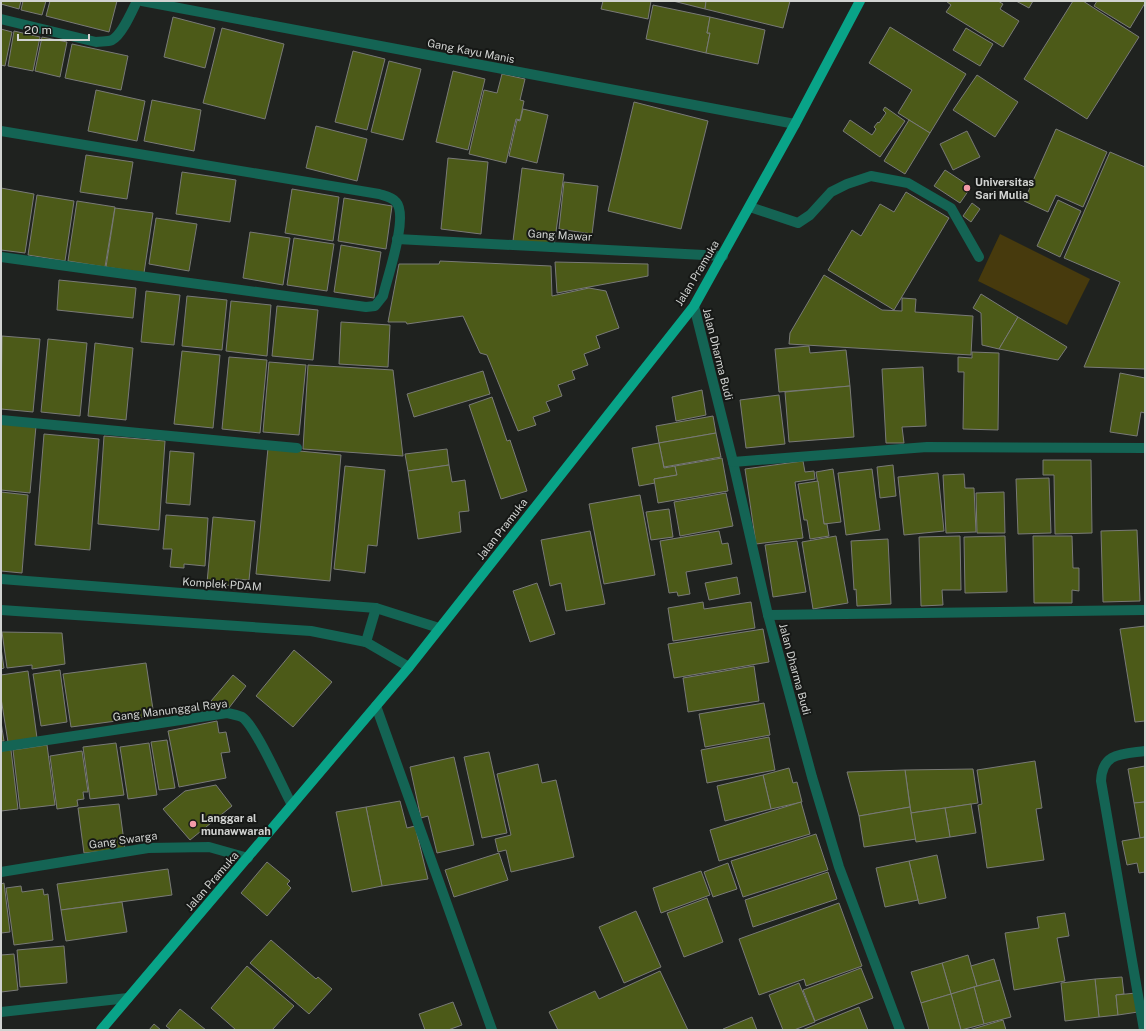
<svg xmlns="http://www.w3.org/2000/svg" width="1146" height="1031" font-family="'Public Sans',sans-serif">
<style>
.green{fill:#473a0d}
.building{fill:#4c5a18;stroke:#797a77}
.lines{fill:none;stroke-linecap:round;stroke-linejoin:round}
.minor{stroke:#146454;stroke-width:10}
.major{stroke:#09a388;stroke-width:10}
.poi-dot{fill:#f39aa7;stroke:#161816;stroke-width:1.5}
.labels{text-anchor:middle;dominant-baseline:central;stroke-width:4;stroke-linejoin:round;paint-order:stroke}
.street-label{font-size:11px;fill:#d1d3d1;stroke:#161816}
.poi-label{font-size:11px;font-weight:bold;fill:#d1d3d1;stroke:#161816;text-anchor:start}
</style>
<rect width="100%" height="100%" fill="#1f221f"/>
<!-- green -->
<path class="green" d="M1000,234L1090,279L1067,325L978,281Z"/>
<!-- building -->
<g class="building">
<path d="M1,1H21L19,9L1,4Z"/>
<path d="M23,1H46L42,15L21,10Z"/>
<path d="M50,1H117L109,32L46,16Z"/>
<path d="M603,1H651L648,19L601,9Z"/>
<path d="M673,1H706L705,9Z"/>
<path d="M706,1H790L783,28L705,9Z"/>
<path d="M998,1L1003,4L1000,9L1019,21L1003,47L946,12L951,5L946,1Z"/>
<path d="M1016,1H1033L1029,8Z"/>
<path d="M1073,1H1083L1139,37L1087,119L1024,79Z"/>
<path d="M1097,1H1145V3L1130,28L1094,6Z"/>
<path d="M653,5L710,17L707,33H710L706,53L646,39Z"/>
<path d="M173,17L215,28L205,68L164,57Z"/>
<path d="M710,17L765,30L758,64L706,53L710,33H707Z"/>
<path d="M890,27L966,74L930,133L898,113L912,90L869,63Z"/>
<path d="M222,28L284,44L265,119L203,103Z"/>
<path d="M966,28L993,44L980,66L953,50Z"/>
<path d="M1,29L12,32L5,66L1,65Z"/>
<path d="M14,31L40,37L33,71L8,66Z"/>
<path d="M42,37L67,42L60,77L35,71Z"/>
<path d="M72,44L128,56L121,90L65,78Z"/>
<path d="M353,51L385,59L367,130L335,122Z"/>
<path d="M389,61L421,69L403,140L371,132Z"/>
<path d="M453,71L485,79L468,150L436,142Z"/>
<path d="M502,74L525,79L520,100L524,101L520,120L516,119L506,163L469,154L484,90L497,93Z"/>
<path d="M977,75L1018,102L995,137L953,110Z"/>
<path d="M96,90L145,101L137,141L88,131Z"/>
<path d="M152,100L201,110L194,151L144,141Z"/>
<path d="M634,102L708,121L681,229L608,211Z"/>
<path d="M885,107L905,121L880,157L843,131L850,120L872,135L876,129L874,127L878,122L879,123L886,113L883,110Z"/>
<path d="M523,109L548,115L537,163L509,156L517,120L520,121Z"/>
<path d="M909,120L930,133L905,174L884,161Z"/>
<path d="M316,126L367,139L357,181L306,168Z"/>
<path d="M1056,129L1107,152L1083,207L1056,195L1048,212L1024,201Z"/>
<path d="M967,131L980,157L953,170L940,144Z"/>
<path d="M1110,152L1145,167V369L1084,367L1120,282L1064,258Z"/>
<path d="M86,155L133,162L127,199L80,192Z"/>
<path d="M448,158L488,162L481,234L441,229Z"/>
<path d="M522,168L564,174L554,246L513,241Z"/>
<path d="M945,170L971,187L960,203L934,186Z"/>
<path d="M182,172L236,180L230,222L176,214Z"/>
<path d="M564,182L598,186L592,234L559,229Z"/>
<path d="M1,188L34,194L25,253L1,250Z"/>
<path d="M292,189L339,197L333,241L285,233Z"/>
<path d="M906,192L949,218L894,310L828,270L852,230L861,236L880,204L894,212Z"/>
<path d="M37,195L74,201L65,261L28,255Z"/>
<path d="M344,198L392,206L386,249L338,241Z"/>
<path d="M1058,200L1081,211L1060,257L1037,246Z"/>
<path d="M77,201L115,207L105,267L68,261Z"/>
<path d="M972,203L980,209L971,222L963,216Z"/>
<path d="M115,208L153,213L144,273L106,267Z"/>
<path d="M156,218L197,224L189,271L149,264Z"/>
<path d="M250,232L290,238L283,285L243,278Z"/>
<path d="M294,238L334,244L327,291L287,285Z"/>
<path d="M341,245L381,252L374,298L334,292Z"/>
<path d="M440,261L551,266L552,296L589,288L606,291L619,328L596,336L600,348L584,354L588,365L572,371L575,379L558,385L562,396L546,402L550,411L533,417L536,425L518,431L487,355L480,353L463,316L407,324L406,322H388L399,264H439Z"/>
<path d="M555,262L648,264V276L557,293Z"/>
<path d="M824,275L882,310L902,311V298L916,299L915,312L973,316L971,355L789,344L790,333Z"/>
<path d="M59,280L136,288L133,318L57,310Z"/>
<path d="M146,291L180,295L174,345L141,342Z"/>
<path d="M981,294L1018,317L999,349L982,345L981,313L973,308Z"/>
<path d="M187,296L227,300L222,350L182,346Z"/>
<path d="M231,301L271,305L267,356L226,351Z"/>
<path d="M277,306L318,310L313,360L272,356Z"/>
<path d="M1018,317L1067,347L1058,360L999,349Z"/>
<path d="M341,322L390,325L388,367L339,364Z"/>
<path d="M2,336L40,339L33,412L1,409Z"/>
<path d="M48,339L87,343L80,416L41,412Z"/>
<path d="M95,343L133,348L126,420L88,416Z"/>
<path d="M809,346L810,353L846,350L850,386L779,392L775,349Z"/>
<path d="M182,351L220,355L213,428L174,424Z"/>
<path d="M972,352L999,353L998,430L963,429L964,372H958V357L972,358Z"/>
<path d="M229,357L267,360L260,433L222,429Z"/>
<path d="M269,362L306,365L299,435L263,432Z"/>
<path d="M308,365L393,370L403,456L303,449Z"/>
<path d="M923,367L926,426L902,427L904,443H886L882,369Z"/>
<path d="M483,371L490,394L414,417L407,394Z"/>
<path d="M1120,373L1145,378V413L1141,412L1137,436L1110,432Z"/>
<path d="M850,386L854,437L789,442L785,392Z"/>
<path d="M702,390L706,415L676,421L672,397Z"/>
<path d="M779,395L785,444L746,448L740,400Z"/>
<path d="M492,397L507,441L510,440L527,491L501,499L469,405Z"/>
<path d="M713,416L716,433L659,443L656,426Z"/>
<path d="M1,423L36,426L30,493L1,490Z"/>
<path d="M716,433L721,457L664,467L659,443Z"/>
<path d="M44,434L99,439L90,550L35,545Z"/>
<path d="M104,436L165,441L159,530L98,524Z"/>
<path d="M659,443L664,468L675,466L677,475L654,479L655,483L639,486L632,448Z"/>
<path d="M268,448L341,455L330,581L256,574Z"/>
<path d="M447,449L449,465L408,471L405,454Z"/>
<path d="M170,451L194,453L190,505L166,503Z"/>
<path d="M722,458L728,491L658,503L654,479L677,475L675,466Z"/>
<path d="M1043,460H1091L1092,533L1055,534L1054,475H1043Z"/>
<path d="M803,461L805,472L814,471L815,479L795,482L803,538L756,544L745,469Z"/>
<path d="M449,465L452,482L465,480L469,511L459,512L461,532L418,539L408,471Z"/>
<path d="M893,465L896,496L880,498L877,467Z"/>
<path d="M345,466L385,470L377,546L368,545L365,573L334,569Z"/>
<path d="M833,469L841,522L824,524L816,472Z"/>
<path d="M872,469L880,530L846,535L838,473Z"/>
<path d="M938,473L944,531L904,535L898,477Z"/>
<path d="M964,474L965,488H974L976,532L946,533L943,475Z"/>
<path d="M1049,478L1051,533L1018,534L1016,479Z"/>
<path d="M818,481L824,524H827L829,536L810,539L807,520H804L798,484Z"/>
<path d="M1,492L28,495L22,573L1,571Z"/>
<path d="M1004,492L1005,533H977L976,493Z"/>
<path d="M726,493L733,526L680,536L674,502Z"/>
<path d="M640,495L655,575L604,584L589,504Z"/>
<path d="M669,509L673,537L651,540L646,512Z"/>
<path d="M166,515L208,518L205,566L184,564V568L170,567L172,549H163Z"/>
<path d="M213,517L255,521L249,580L235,579L234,586L207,583Z"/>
<path d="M1137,530L1140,601L1103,602L1101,531Z"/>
<path d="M590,531L605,604L566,611L561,583L550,586L541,540Z"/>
<path d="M719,531L722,544L728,543L732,564L686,572L690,594L678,596L677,592L669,593L660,541Z"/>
<path d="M836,536L848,603L813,609L802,542Z"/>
<path d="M960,536L961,590H942L943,605L921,606L919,537Z"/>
<path d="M1005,536L1007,592L965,593L964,537Z"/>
<path d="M1033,536H1072L1073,568H1079V591L1072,590V603H1034Z"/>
<path d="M888,539L891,604L857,606L856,589L854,590L851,541Z"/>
<path d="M797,541L806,592L773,597L765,545Z"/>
<path d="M737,577L740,594L709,600L705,583Z"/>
<path d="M537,583L555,634L530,642L513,591Z"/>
<path d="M703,602L704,609L751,602L755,628L673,641L668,608Z"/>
<path d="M1145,626V721L1135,722L1120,629Z"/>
<path d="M763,629L769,662L674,678L668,644Z"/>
<path d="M2,632L62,633L65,664L32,669V665L7,668Z"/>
<path d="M1,648L4,668L1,669Z"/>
<path d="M294,650L332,682L293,727L256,696Z"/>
<path d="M146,663L154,716L71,727L63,674Z"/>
<path d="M754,666L759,701L688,712L683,678Z"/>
<path d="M60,670L67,722L41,726L33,674Z"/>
<path d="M28,671L37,738L8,742L1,698V675Z"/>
<path d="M233,675L246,686L225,713L211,701Z"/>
<path d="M764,703L770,735L705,747L699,714Z"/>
<path d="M217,721L219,733L226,732L230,752L221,753L226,778L179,787L168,731Z"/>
<path d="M1,722L4,741H1Z"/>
<path d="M769,737L775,770L707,783L701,750Z"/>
<path d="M167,740L175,788L159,790L151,742Z"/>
<path d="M116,743L124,795L90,799L83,747Z"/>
<path d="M149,743L157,795L128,799L120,747Z"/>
<path d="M47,745L55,805L20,809L13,750Z"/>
<path d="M11,750L18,809L1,811V751Z"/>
<path d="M82,751L88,792H83L84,799L77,800L78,806L57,809L50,756Z"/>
<path d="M489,752L507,833L482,838L464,757Z"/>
<path d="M454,757L474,845L437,853L428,816L421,818L410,767Z"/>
<path d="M1035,761L1042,808L1036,809L1044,860L987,868L978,805L982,804L977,770Z"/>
<path d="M538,764L542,783L556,780L574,857L511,872L506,850L498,852L495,839L511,835L497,774Z"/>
<path d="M1145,766V802L1134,803L1128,769Z"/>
<path d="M789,768L793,783L797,782L802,802L771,809L763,775Z"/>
<path d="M973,769L978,803L911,813L905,770Z"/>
<path d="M905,770L910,807L859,816L847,772Z"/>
<path d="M763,775L771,809L725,821L717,786Z"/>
<path d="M216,785L232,806L190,840L163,809L185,791Z"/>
<path d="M400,801L407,828L415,826L428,879L382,886L366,807Z"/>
<path d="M801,802L810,834L719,861L710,830Z"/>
<path d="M1145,802V837L1140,838L1134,803Z"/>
<path d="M119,804L125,849L84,853L78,808Z"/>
<path d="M971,804L976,833L950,837L945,808Z"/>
<path d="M366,807L382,886L352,892L336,812Z"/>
<path d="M910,807L916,839L864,847L859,816Z"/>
<path d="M945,808L950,837L916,842L911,813Z"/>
<path d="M816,834L828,870L743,897L731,861Z"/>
<path d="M1145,837V872L1139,873L1137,863L1127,865L1122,841Z"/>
<path d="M499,853L508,880L454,897L445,870Z"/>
<path d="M937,855L946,898L919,904L909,861Z"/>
<path d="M909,861L918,900L885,907L876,868Z"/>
<path d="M267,862L290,881L287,884L291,888L267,916L241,893Z"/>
<path d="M728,863L737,889L713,897L704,872Z"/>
<path d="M168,869L172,895L61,910L57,884Z"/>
<path d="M701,871L710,895L661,913L653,888Z"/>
<path d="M828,872L837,899L753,927L745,900Z"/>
<path d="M4,883L10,932L1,933V884Z"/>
<path d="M21,886L22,892L43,889L44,895L48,894L53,940L14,945L6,888Z"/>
<path d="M707,898L723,942L684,957L667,913Z"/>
<path d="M122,902L127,932L66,941L61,910Z"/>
<path d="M839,903L862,966L806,986L804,979L759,995L739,939Z"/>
<path d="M636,911L661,967L624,983L599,927Z"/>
<path d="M1065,913L1069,936L1057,938L1065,981L1014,990L1005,933L1039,928L1037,917Z"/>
<path d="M271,940L316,979L318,977L332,989L309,1014L250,963Z"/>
<path d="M64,946L67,983L20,987L17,950Z"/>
<path d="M14,954L18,990L1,992V955Z"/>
<path d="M968,955L977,986L951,994L942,963Z"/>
<path d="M994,959L1000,980L977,986L971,966Z"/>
<path d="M942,963L951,994L921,1003L911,972Z"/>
<path d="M247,966L294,1006L272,1030H236L211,1008Z"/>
<path d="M861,968L873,998L815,1021L803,990Z"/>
<path d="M660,971L688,1030H558L549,1012L595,991L599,999Z"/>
<path d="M1122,977L1124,994L1116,995L1118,1015L1099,1017L1095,979Z"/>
<path d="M1095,979L1099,1017L1065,1021L1061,983Z"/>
<path d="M1000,980L1011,1017L984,1024L974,987Z"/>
<path d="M799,983L815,1022L794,1030H783L769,995Z"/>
<path d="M974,987L984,1024L961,1030L951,994Z"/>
<path d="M1136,993L1138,1012L1118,1015L1116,995Z"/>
<path d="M951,994L961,1030H929L921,1003Z"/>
<path d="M453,1002L462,1025L448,1030H425L419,1014Z"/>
<path d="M859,1007L868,1030H802Z"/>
<path d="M180,1009L206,1030H171L166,1026Z"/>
<path d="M752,1017L757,1030H723V1029Z"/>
<path d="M1003,1020L1006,1030H969Z"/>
<path d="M154,1024L161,1030H149Z"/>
</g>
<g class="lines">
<!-- minor -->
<g class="minor">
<path d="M142,1L795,124"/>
<path d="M1,19L96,42C101,41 107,42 112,40C122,35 132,11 137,1"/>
<path d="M1,131L379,194C385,196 392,197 396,202C409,216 387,278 383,296L375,306L366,307L1,257"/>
<path d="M750,207L798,223L810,215L831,192L847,184L871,176L908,183L951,208L979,257"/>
<path d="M397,239L723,256"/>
<path d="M694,306L733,462L768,615L812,777L839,867L900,1030"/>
<path d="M1,420L297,448"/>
<path d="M733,462L927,447L1145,448"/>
<path d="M1,579L376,608L439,628"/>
<path d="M1,610L311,631L366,642L409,667"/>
<path d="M768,615L1145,610"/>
<path d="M366,642L376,608"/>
<path d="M376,706L492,1030"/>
<path d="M1,747L227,713C232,714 237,715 242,717C256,726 282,787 292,805"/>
<path d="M1,872L148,848L209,847L248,858"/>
<path d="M1,1012L128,998"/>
<path d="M1144,1030L1101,781C1102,752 1123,754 1145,751"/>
</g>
<!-- major -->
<path class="major" d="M101,1030L409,667L694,306L795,124L860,1"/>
</g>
<!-- markers -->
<g class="poi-dot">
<circle cx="967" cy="188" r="4"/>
<circle cx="193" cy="824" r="4"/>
</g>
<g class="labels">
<!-- street labels -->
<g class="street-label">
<text transform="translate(471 51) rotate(11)">Gang Kayu Manis</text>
<text transform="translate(560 235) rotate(3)">Gang Mawar</text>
<text transform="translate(697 273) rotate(-59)">Jalan Pramuka</text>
<text transform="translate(718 354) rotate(76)">Jalan Dharma Budi</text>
<text transform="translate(502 529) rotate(-52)">Jalan Pramuka</text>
<text transform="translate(222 584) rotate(4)">Komplek PDAM</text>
<text transform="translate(795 669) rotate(75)">Jalan Dharma Budi</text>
<text transform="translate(170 710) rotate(-7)">Gang Manunggal Raya</text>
<text transform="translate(123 840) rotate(-8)">Gang Swarga</text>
<text transform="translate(212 881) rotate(-49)">Jalan Pramuka</text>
</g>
<!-- poi labels -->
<g class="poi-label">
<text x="975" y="182">Universitas<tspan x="975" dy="13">Sari Mulia</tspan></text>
<text x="201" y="818">Langgar al<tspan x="201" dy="13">munawwarah</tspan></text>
</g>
</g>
<!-- border -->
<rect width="1146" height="1031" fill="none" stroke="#d1d3d1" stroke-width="4"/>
<!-- scale -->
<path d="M18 34v6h71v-6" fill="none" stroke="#d1d3d1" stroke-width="2"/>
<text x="24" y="34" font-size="12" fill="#d1d3d1" stroke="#161816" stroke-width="3" paint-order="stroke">20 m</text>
</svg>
